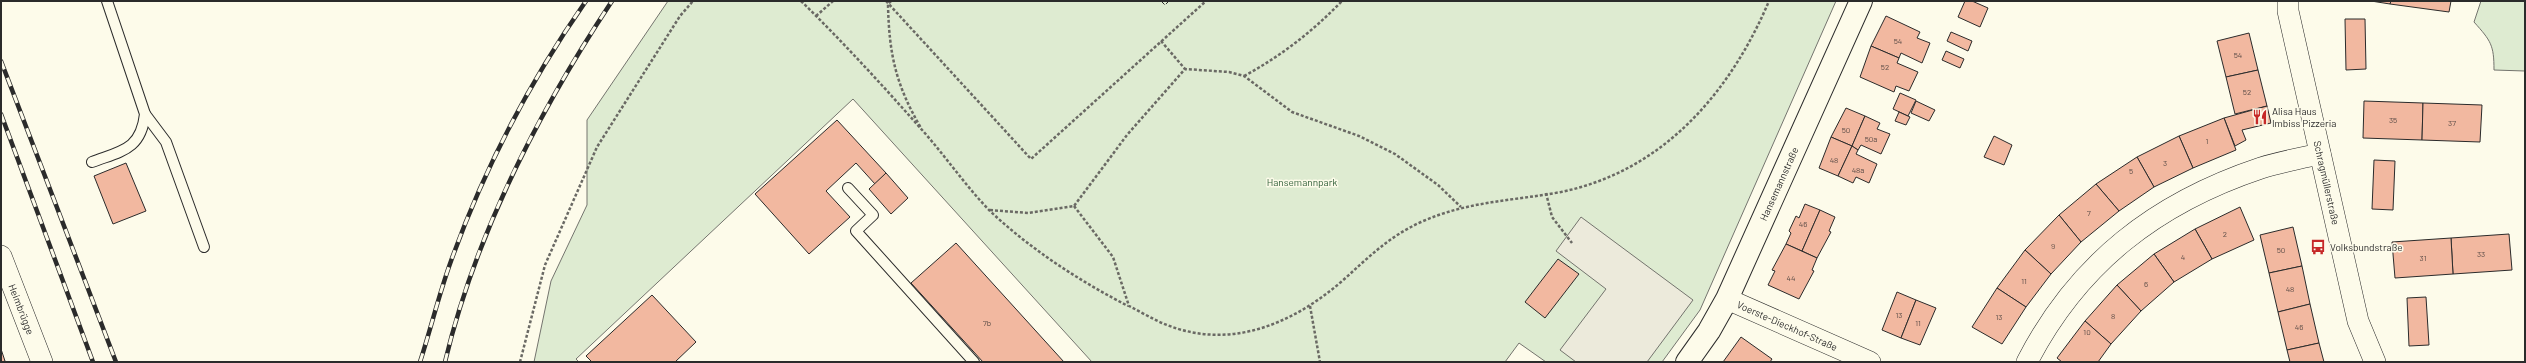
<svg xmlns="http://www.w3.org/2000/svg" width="2526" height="363" font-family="Barlow,sans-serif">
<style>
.green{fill:#deebd1;stroke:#74746e}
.parking{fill:#eceadb;stroke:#74746e}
.building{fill:#f2b8a0;stroke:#2b2b2b}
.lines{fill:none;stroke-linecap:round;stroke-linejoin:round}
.lane-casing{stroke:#2b2b2b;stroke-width:12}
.street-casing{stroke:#2b2b2b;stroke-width:22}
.secondary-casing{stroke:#2b2b2b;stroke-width:24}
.path{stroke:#6a6964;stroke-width:2.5;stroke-dasharray:3 2;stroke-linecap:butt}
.lane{stroke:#fdfbea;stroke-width:10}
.street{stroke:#fdfbea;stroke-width:21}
.secondary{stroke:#fdfbea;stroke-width:22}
.rail-casing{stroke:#2b2b2b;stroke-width:4.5}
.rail{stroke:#fdfbea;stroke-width:3;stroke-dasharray:9;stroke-linecap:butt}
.fence{stroke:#2b2b2b;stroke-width:1;stroke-dasharray:5 2;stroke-linecap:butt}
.labels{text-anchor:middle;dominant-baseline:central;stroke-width:3;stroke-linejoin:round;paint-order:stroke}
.number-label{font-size:8px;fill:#5d4e48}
.poi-label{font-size:10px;fill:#2b2b2b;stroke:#fdfbea;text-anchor:start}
.park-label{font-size:10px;fill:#34623c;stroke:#fdfbea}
.street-label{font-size:10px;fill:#2b2b2b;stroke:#fdfbea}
</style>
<rect width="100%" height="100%" fill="#fdfbea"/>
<!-- green -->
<g class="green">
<path d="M668,1H1836L1700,310L1662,362H1546L1519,343L1505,362H1092L853,99L576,359L579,362H534L551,281L587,205V120Z"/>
<path d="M2481,1H2525V71L2494,70C2494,45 2491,41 2474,22Z"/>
</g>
<!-- parking -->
<path class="parking" d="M1581,217L1693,300L1647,362H1576L1560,350L1606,289L1556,251Z"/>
<!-- building -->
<g class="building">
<path d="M1965,1H1972L1988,8L1980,27L1958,17Z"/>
<path d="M2371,1H2391L2390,4Z"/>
<path d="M2391,1H2451L2449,12L2390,4Z"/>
<path d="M1886,16L1920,32L1917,38L1930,43L1922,63L1901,53L1899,58L1871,46Z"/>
<path d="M2345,19H2365L2366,69L2346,70Z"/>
<path d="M1951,32L1972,41L1968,51L1947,41Z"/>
<path d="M2249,33L2258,70L2226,77L2217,41Z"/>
<path d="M1871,46L1899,58L1897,63L1918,72L1909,91L1896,86L1894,92L1860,77Z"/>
<path d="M1946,51L1964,59L1960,68L1942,60Z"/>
<path d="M2258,70L2267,106L2235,114L2226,77Z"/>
<path d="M1900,93L1916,100L1908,116L1893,109Z"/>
<path d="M1916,101L1935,110L1929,121L1911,113Z"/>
<path d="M2364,101L2423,103L2422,140L2363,138Z"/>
<path d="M2423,103L2482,105L2480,142L2422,140Z"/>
<path d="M2267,106L2271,123L2242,130L2246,140L2235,146L2224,118Z"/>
<path d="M1846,108L1865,116L1852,146L1831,137Z"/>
<path d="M1899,112L1910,117L1906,125L1895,121Z"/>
<path d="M1865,116L1880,123L1877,129L1890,134L1881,154L1861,145L1858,150L1852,146Z"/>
<path d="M2224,118L2236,150L2193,168L2179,136Z"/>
<path d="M837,120L886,173L875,184L856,163L826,191L850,217L809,254L755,194Z"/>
<path d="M1994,136L2012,145L2004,165L1984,157Z"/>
<path d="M2179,136L2193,168L2154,187L2137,157Z"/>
<path d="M1831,137L1852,146L1838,176L1819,168Z"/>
<path d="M1852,146L1858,150L1856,154L1877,164L1869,183L1856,177L1853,183L1838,176Z"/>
<path d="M2137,157L2154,187L2119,211L2096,184Z"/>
<path d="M2374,160L2395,161L2393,210L2372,209Z"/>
<path d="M126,163L146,211L113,224L94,176Z"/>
<path d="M886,173L908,198L891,214L869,189Z"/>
<path d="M2096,184L2119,211L2081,242L2059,215Z"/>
<path d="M1805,204L1820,210L1802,251L1786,244L1791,233L1789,231L1796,216L1799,218Z"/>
<path d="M2240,207L2254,240L2212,259L2195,229Z"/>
<path d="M1820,210L1835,217L1829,231L1831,232L1817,258L1802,251Z"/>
<path d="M2059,215L2081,242L2051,274L2025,250Z"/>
<path d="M2293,227L2302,266L2269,273L2260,235Z"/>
<path d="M2195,229L2212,259L2174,282L2154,254Z"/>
<path d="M2509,234L2512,270L2453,274L2451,238Z"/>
<path d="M2451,238L2453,274L2395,278L2392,242Z"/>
<path d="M956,243L1064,362H983L911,283Z"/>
<path d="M1786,244L1817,258L1812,270L1814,271L1799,299L1768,285L1775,271L1772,270Z"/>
<path d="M2025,250L2051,274L2026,307L1997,288Z"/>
<path d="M2154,254L2174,282L2141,311L2117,285Z"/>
<path d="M1558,259L1579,274L1545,318L1525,302Z"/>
<path d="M2302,266L2310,304L2278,312L2269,273Z"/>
<path d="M2117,285L2141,311L2111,344L2085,321Z"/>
<path d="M1997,288L2026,307L2002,344L1972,327Z"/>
<path d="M1897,292L1916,300L1901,338L1882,330Z"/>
<path d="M652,295L696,342L675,362H592L586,356Z"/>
<path d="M2426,297L2429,345L2409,346L2407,298Z"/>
<path d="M1916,300L1936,308L1920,345L1901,338Z"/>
<path d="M2310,304L2319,343L2287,350L2278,312Z"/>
<path d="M2085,321L2111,344L2098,362H2062L2057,358Z"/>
<path d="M1741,337L1772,359L1770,362H1723Z"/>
<path d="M2319,343L2324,362H2290L2287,350Z"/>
<path d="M1,349L5,361L2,362H1Z"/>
</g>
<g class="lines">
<defs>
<g id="lane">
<path d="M145,114L166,142L204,247"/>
<path d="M92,162C121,151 141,150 145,114L107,1"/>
<path d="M848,188L873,215L856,231L974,362"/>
</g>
<g id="street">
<path id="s1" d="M2288,1V11L2358,321L2375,362"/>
<path id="s2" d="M1,256L42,362"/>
<path id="s3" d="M1727,299L1870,362"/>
<path d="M2027,362C2078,263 2156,203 2261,168C2280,162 2301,158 2320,154"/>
</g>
<g id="secondary">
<path id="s4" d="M1687,362L1709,331L1727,299L1861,1"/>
</g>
</defs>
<!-- lane casing -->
<use href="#lane" class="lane-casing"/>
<!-- street casing -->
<use href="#street" class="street-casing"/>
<!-- secondary casing -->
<use href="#secondary" class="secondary-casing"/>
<!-- path -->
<g class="path">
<path d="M801,1C843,42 884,87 923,131C946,157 965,185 989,210C1030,249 1078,280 1128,306"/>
<path d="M886,1L1031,159L1206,1"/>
<path d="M891,1L888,4C889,55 896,85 921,128"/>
<path d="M816,16L833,1"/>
<path d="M1161,41L1185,69"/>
<path d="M1244,76C1281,56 1312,32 1342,1"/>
<path d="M1546,193L1552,217L1572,243"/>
<path d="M1074,206L1113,257L1129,306C1141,312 1154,320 1167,325C1231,350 1292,324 1341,282C1368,258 1388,237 1421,222C1468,201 1512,201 1561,192C1663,171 1730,93 1769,1"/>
<path d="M990,210L1028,213L1074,206L1127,135L1185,69L1229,72L1244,76L1292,112L1359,136L1395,154L1438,185L1461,207"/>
<path d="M1310,306L1320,362"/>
<path d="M520,362L545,265L597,147L680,16L693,1"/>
</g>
<!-- lane -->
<use href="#lane" class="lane"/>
<!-- street -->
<use href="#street" class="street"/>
<!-- secondary -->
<use href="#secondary" class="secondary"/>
<defs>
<g id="rail">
<path d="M1,61L116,362"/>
<path d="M1,114L93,362"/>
<path d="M420,362C431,328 439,294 451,261C484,169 530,81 586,1"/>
<path d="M445,362C476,232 539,111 612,1"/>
</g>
</defs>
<!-- rail casing -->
<use href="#rail" class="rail-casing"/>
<!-- rail -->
<use href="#rail" class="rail"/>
<!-- fence -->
<path class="fence" d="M1161,1L1165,5L1169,1"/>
</g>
<!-- icons -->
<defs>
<symbol id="restaurant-bare" viewBox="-9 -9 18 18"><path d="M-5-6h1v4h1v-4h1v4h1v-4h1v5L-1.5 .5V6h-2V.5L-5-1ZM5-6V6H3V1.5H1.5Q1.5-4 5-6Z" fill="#c62828" stroke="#fdfbea" stroke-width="2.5" paint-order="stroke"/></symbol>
<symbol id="bus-bare" viewBox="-9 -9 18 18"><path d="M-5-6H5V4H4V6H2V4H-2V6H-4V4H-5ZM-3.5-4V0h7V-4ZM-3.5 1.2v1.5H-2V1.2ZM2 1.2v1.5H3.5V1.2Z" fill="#c62828" stroke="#fdfbea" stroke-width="2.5" paint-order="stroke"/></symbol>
</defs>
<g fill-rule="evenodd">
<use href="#restaurant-bare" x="2249" y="106" width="22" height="22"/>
<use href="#bus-bare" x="2307" y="236" width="22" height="22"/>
</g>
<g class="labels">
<!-- number labels -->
<g class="number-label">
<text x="1898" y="41">54</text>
<text x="2238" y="55">54</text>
<text x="1885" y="67">52</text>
<text x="2247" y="92">52</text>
<text x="2393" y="120">35</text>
<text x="2452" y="123">37</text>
<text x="1846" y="130">50</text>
<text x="1871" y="139">50a</text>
<text x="2207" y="141">1</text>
<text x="1834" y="160">48</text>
<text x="2165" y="163">3</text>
<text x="1858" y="170">48a</text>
<text x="2131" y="171">5</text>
<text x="2089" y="213">7</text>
<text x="1803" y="224">46</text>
<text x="2225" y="234">2</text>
<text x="2053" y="246">9</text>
<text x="2281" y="250">50</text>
<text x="2481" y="254">33</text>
<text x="2183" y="257">4</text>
<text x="2423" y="258">31</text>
<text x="1791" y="278">44</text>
<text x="2024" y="281">11</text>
<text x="2146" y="284">6</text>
<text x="2290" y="289">48</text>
<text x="1899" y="315">13</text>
<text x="2113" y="316">8</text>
<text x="1999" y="317">13</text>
<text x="987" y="323">7b</text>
<text x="1918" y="323">11</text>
<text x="2299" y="327">46</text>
<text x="2087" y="332">10</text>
</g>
<!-- poi labels -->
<g class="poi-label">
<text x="2272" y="111">Alisa Haus<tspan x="2272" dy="12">Imbiss Pizzeria</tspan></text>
<text x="2330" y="247">Volksbundstraße</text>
</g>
<!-- park labels -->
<g class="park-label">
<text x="1302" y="182">Hansemannpark</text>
</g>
<!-- street labels -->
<g class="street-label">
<text stroke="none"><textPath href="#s1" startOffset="186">Schragmüllerstraße</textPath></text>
<text stroke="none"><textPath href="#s4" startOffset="201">Hansemannstraße</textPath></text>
<text stroke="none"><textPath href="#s2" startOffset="57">Heimbrügge</textPath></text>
<text stroke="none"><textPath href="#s3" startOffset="66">Voerste-Dieckhof-Straße</textPath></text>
</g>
</g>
<!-- border -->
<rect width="2526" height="363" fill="none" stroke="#2b2b2b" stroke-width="4"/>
</svg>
